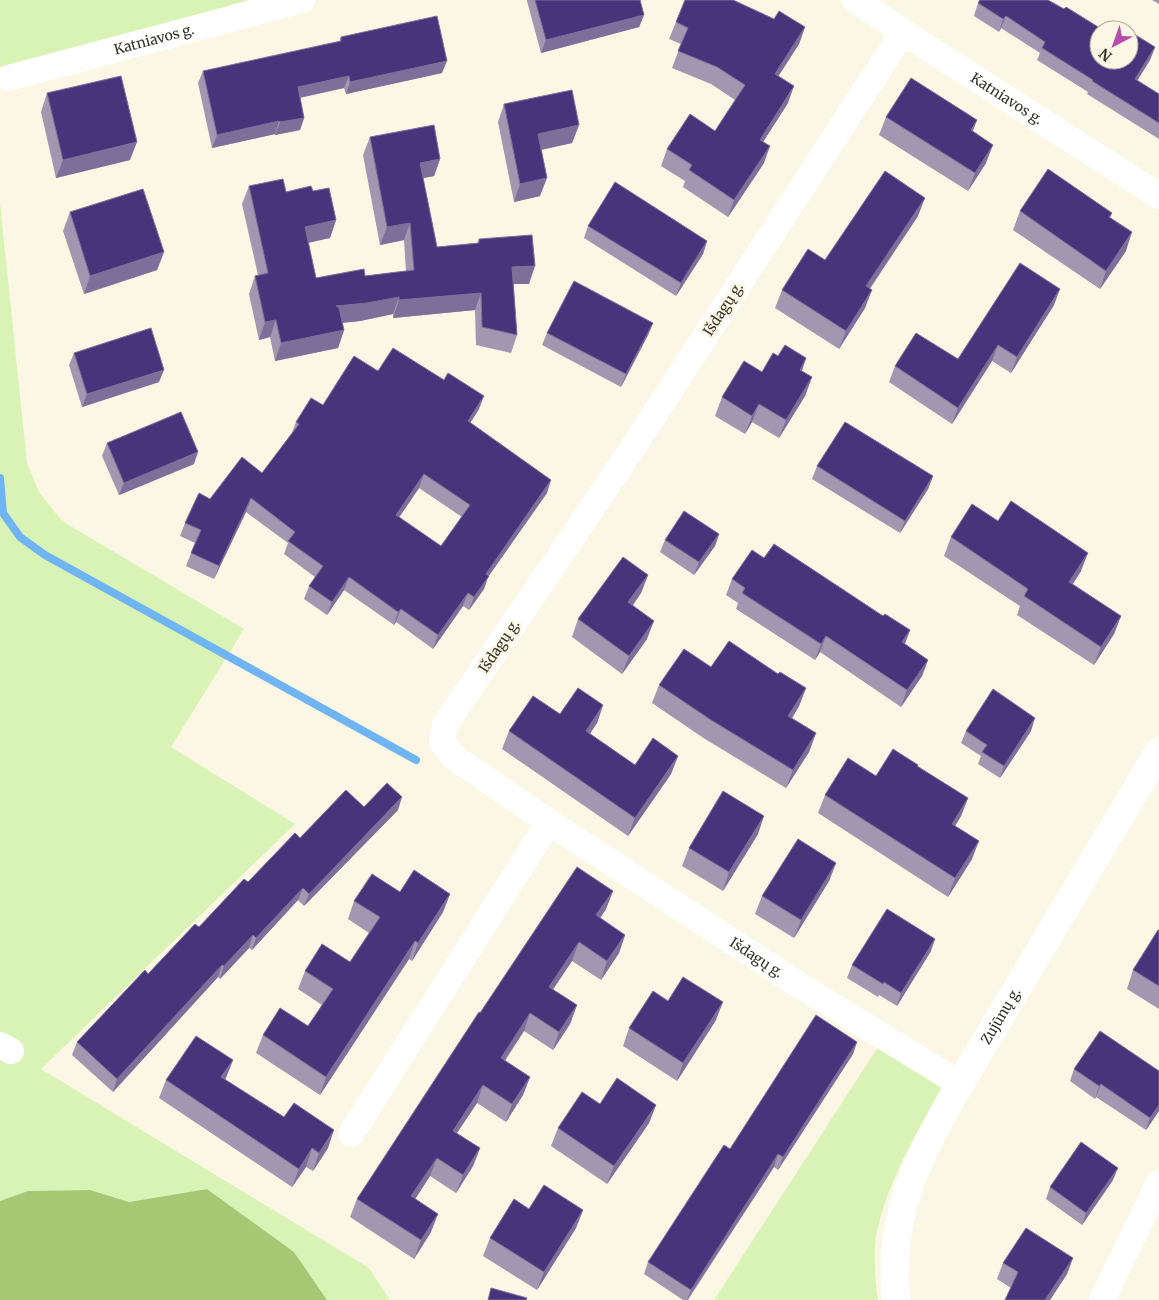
<svg xmlns="http://www.w3.org/2000/svg" width="1159" height="1300" font-family="Merriweather,serif">
<style>
.green{fill:#d9f3b7}
.forest{fill:#a6c875}
.lines{fill:none;stroke-linecap:round;stroke-linejoin:round}
.stream{stroke:#6fb4f3;stroke-width:8}
.street{stroke:#fff;stroke-width:26}
.secondary{stroke:#fff;stroke-width:28}
.wall{fill:#a296b0;fill-rule:evenodd}
.shaded-wall{fill:#7d6f9a}
.building{fill:#47357b;stroke:#7d6f9a;fill-rule:evenodd}
.labels{text-anchor:middle;dominant-baseline:central;stroke-width:5;stroke-linejoin:round;paint-order:stroke}
.street-label{font-size:14px;fill:#34322b;stroke:#fcf7e4}
</style>
<rect width="100%" height="100%" fill="#fcf7e4"/>
<!-- green -->
<g class="green">
<path d="M0,0H249L0,71Z"/>
<path d="M0,203L27,463L39,492L62,521L244,629L171,747L295,824L41,1069L369,1268L390,1300H327L294,1252L207,1189L129,1202L90,1190L28,1191L0,1201Z"/>
<path d="M880,1044L946,1082C919,1129 889,1177 877,1231C873,1247 875,1284 878,1300H714Z"/>
</g>
<!-- forest -->
<path class="forest" d="M207,1189L294,1252L327,1300H0V1201L28,1191L90,1190L129,1202Z"/>
<g class="lines">
<!-- stream -->
<path class="stream" d="M0,478L3,513L20,537L45,555L416,760"/>
<!-- street -->
<g class="street">
<path id="s1" d="M855,0L914,39L1159,196"/>
<path id="s2" d="M903,32L634,446L445,725L442,742L455,758L549,822L799,985L960,1084"/>
<path id="s3" d="M8,78L302,0"/>
<path d="M0,1045L11,1051"/>
<path d="M351,1134L549,822"/>
<path d="M1102,1300L1159,1183"/>
</g>
<!-- secondary -->
<path class="secondary" id="s4" d="M896,1300C887,1215 919,1155 960,1084L1159,751"/>
</g>
<!-- wall -->
<g class="wall">
<path d="M527,0H640L644,15L639,27L541,53L527,1Z"/>
<path d="M980,0L1099,60L1155,47L1150,60L1137,80L1159,94V139L1087,94L1088,92L1037,60L1040,53L1001,28L999,32L974,16L978,3Z"/>
<path d="M1152,0H1159V4Z"/>
<path d="M774,19L805,27L799,44L778,76L788,103L763,142L764,163L728,217L683,187L685,181L661,166L667,149L715,131L735,100L711,84L672,68L681,44L669,39L676,22Z"/>
<path d="M341,37L442,73L346,94L344,88L300,98L304,118L300,130L275,135V134L212,148L198,83L203,71L339,42Z"/>
<path d="M47,93L130,160L56,178L41,112Z"/>
<path d="M504,104L579,125L572,143L541,150L540,196L514,202L498,122Z"/>
<path d="M886,117L973,132L986,163L968,191L879,135Z"/>
<path d="M370,137L440,159L434,176L423,178L437,247L477,244L479,239L529,284H513L517,335L511,353L476,345L475,310L393,318V314L360,321L342,323L344,330L338,348L275,361L270,337L259,340L249,294L255,276L258,275L242,204L249,186L286,192L313,191L336,220L330,238L308,242L316,278L365,276L406,271L404,240L380,245L363,155Z"/>
<path d="M1020,211L1112,213L1110,218L1126,251L1100,289L1013,230Z"/>
<path d="M70,212L164,252L157,270L84,294L63,231Z"/>
<path d="M918,216L870,289L865,308L839,349L775,308L782,290L825,260Z"/>
<path d="M588,226L707,241L703,254L676,296L584,238Z"/>
<path d="M1054,305L1011,373L992,361L952,424L889,382L895,366L958,359Z"/>
<path d="M653,323L648,335L621,387L542,345L547,333Z"/>
<path d="M74,353L159,382L82,407L69,365Z"/>
<path d="M778,356L806,358L802,371L812,377L805,396L779,438L752,422L745,434L715,416L722,397L762,372Z"/>
<path d="M378,371L479,409L470,423L547,493L488,577L484,589L469,610L463,606L433,649L396,622L394,625L344,590L327,615L304,599L309,586L315,577L284,554L288,543L246,512L214,579L186,566L195,543L180,536L185,523L210,499L262,473L292,433L296,422ZM419,488L462,517L441,546L399,517Z"/>
<path d="M107,443L194,464L119,495L102,456Z"/>
<path d="M817,466L933,476L928,489L900,533L812,479Z"/>
<path d="M998,521L1081,571L1073,584L1121,616L1114,634L1094,665L1017,615L1020,606L944,556L951,537Z"/>
<path d="M719,534L715,546L694,575L660,552L665,540Z"/>
<path d="M764,558L883,616L910,630L905,644L928,660L922,676L901,707L820,652L815,660L736,609L738,603L726,595L732,579Z"/>
<path d="M648,575L641,593L633,605L647,639L622,674L572,637L578,619Z"/>
<path d="M711,667L778,674L806,688L799,706L792,718L816,733L809,752L786,788L705,739L652,703L659,685Z"/>
<path d="M603,705L597,723L590,734L635,765L678,756L671,774L628,836L502,749L509,731L560,714Z"/>
<path d="M966,731H1031L1000,778L978,764L981,756L961,743Z"/>
<path d="M918,767L968,798L961,816L955,826L972,859L948,897L818,813L825,795L876,776Z"/>
<path d="M398,810L304,906L298,900L252,950L249,948L220,979L218,977L113,1092L72,1055L77,1042L148,974L248,882L300,838Z"/>
<path d="M758,834L723,891L682,866L689,848Z"/>
<path d="M836,863L829,881L794,938L755,914L762,896Z"/>
<path d="M613,891L606,909L600,918L625,935L619,953L601,980L572,961L553,990L577,1005L570,1024L553,1050L524,1031L505,1061L530,1077L523,1095L506,1122L477,1103L457,1133L480,1148L473,1166L456,1193L430,1176L415,1199L431,1232L414,1259L350,1217L357,1199L480,1013Z"/>
<path d="M400,892L450,894L443,912L412,961L409,959L320,1095L256,1053L263,1035L308,1026L322,1005L298,989L305,971L350,962L369,933L348,919L354,901Z"/>
<path d="M1159,930V1009L1127,989L1133,970Z"/>
<path d="M931,951L897,1006L879,995L878,997L847,978L852,965Z"/>
<path d="M668,1001L716,1020L677,1081L623,1046L629,1028Z"/>
<path d="M857,1042L853,1054L778,1170L774,1167L688,1300H683L644,1274L648,1262L730,1149Z"/>
<path d="M233,1060L225,1079L328,1148L313,1171L306,1167L292,1187L159,1098L166,1080Z"/>
<path d="M1074,1069L1159,1111L1146,1130L1096,1097L1095,1099L1070,1081Z"/>
<path d="M600,1104L656,1105L649,1123L607,1184L551,1146L558,1128Z"/>
<path d="M1113,1180L1082,1225L1046,1199L1050,1187Z"/>
<path d="M529,1209L583,1210L576,1228L537,1290L483,1256L490,1238Z"/>
<path d="M1073,1258L1067,1274L1050,1300H1005L1011,1288L997,1279L1003,1263Z"/>
</g>
<!-- shaded-wall -->
<g class="shaded-wall">
<path d="M644,15L639,27L541,53L546,40Z"/>
<path d="M1006,16L1001,28L999,32L1003,19Z"/>
<path d="M805,27L799,44L769,91L775,74Z"/>
<path d="M1155,47L1150,60L1131,91L1135,79Z"/>
<path d="M447,61L442,73L346,94L350,82Z"/>
<path d="M349,76L344,88L293,99L298,87Z"/>
<path d="M794,86L788,103L754,156L760,140Z"/>
<path d="M304,118L300,130L275,135L280,122Z"/>
<path d="M977,120L970,139L971,130Z"/>
<path d="M279,121L275,134L212,148L217,135Z"/>
<path d="M579,125L572,143L531,152L538,134Z"/>
<path d="M137,142L130,160L56,178L63,160Z"/>
<path d="M993,145L986,163L968,191L975,173Z"/>
<path d="M770,146L764,163L728,217L734,200Z"/>
<path d="M440,159L434,176L413,180L420,163Z"/>
<path d="M547,178L540,196L514,202L520,184Z"/>
<path d="M925,198L918,216L859,304L866,286Z"/>
<path d="M336,220L330,238L299,245L305,227Z"/>
<path d="M410,223L404,240L380,245L387,227Z"/>
<path d="M1132,232L1126,251L1100,289L1106,271Z"/>
<path d="M707,241L703,254L676,296L681,283Z"/>
<path d="M164,252L157,270L84,294L90,276Z"/>
<path d="M535,266L529,284H505L512,267Z"/>
<path d="M1060,289L1054,305L1011,373L1017,357Z"/>
<path d="M872,290L865,308L839,349L846,331Z"/>
<path d="M481,293L475,310L393,318L399,300Z"/>
<path d="M399,297L393,314L360,321L330,324L336,306Z"/>
<path d="M276,320L270,337L259,340L265,322Z"/>
<path d="M653,323L648,335L621,387L626,374Z"/>
<path d="M344,330L338,348L275,361L281,343Z"/>
<path d="M998,345L992,361L952,424L958,408Z"/>
<path d="M806,358L800,376V370Z"/>
<path d="M164,370L159,382L82,407L87,394Z"/>
<path d="M812,377L805,396L779,438L786,420Z"/>
<path d="M484,396L479,409L463,434L468,421Z"/>
<path d="M759,404L752,422L745,434L752,416Z"/>
<path d="M198,452L194,464L119,495L124,483Z"/>
<path d="M424,474L419,488L392,528L396,515Z"/>
<path d="M933,476L928,489L900,533L905,521Z"/>
<path d="M551,480L547,493L488,577L484,589L469,610L474,597L486,574Z"/>
<path d="M251,498L246,512L214,579L219,566Z"/>
<path d="M719,534L715,546L694,575L699,562Z"/>
<path d="M1088,553L1081,571L1062,600L1069,582Z"/>
<path d="M648,575L641,593L622,621L628,602Z"/>
<path d="M349,577L344,590L327,615L332,602Z"/>
<path d="M468,593L463,606L433,649L438,635Z"/>
<path d="M401,609L396,622L394,625L398,612Z"/>
<path d="M1121,616L1114,634L1094,665L1101,647Z"/>
<path d="M654,621L647,639L622,674L629,656Z"/>
<path d="M910,630L904,646L902,642Z"/>
<path d="M826,636L820,652L815,660L821,644Z"/>
<path d="M928,660L922,676L901,707L907,690Z"/>
<path d="M806,688L799,706L782,735L788,716Z"/>
<path d="M603,705L597,723L579,749L586,731Z"/>
<path d="M1035,718L1031,731L1000,778L1004,766Z"/>
<path d="M816,733L809,752L786,788L793,770Z"/>
<path d="M678,756L671,774L628,836L635,818Z"/>
<path d="M402,797L398,810L304,906L309,894Z"/>
<path d="M968,798L961,816L945,842L952,824Z"/>
<path d="M764,816L758,834L723,891L729,872Z"/>
<path d="M979,841L972,859L948,897L955,878Z"/>
<path d="M836,863L829,881L794,938L801,920Z"/>
<path d="M303,888L298,900L252,950L256,938Z"/>
<path d="M613,891L606,909L590,934L596,915Z"/>
<path d="M450,894L443,912L412,961L418,943Z"/>
<path d="M253,935L249,948L220,979L224,966Z"/>
<path d="M625,935L619,953L601,980L607,961Z"/>
<path d="M935,939L931,951L897,1006L901,993Z"/>
<path d="M415,941L409,959L320,1095L326,1077Z"/>
<path d="M579,942L572,961L542,1005L549,987Z"/>
<path d="M222,965L218,977L113,1092L117,1079Z"/>
<path d="M723,1002L716,1020L677,1081L683,1063Z"/>
<path d="M577,1005L570,1024L553,1050L559,1032Z"/>
<path d="M530,1013L524,1031L494,1076L501,1058Z"/>
<path d="M857,1042L853,1054L778,1170L783,1157Z"/>
<path d="M233,1060L226,1078L215,1095L221,1077Z"/>
<path d="M530,1077L523,1095L506,1122L512,1104Z"/>
<path d="M1101,1084L1096,1097L1095,1099L1099,1086Z"/>
<path d="M483,1085L477,1103L446,1149L453,1131Z"/>
<path d="M656,1105L649,1123L607,1184L614,1166Z"/>
<path d="M1159,1105V1111L1146,1130L1150,1118Z"/>
<path d="M334,1130L328,1148L313,1171L319,1153Z"/>
<path d="M312,1148L306,1167L292,1187L299,1169Z"/>
<path d="M480,1148L473,1166L456,1193L463,1175Z"/>
<path d="M778,1154L774,1167L687,1300L691,1290Z"/>
<path d="M437,1158L430,1176L405,1215L411,1196Z"/>
<path d="M1118,1168L1113,1180L1082,1225L1086,1213Z"/>
<path d="M583,1210L576,1228L537,1290L544,1272Z"/>
<path d="M438,1214L431,1232L414,1259L421,1240Z"/>
<path d="M1073,1258L1067,1274L1050,1300H1045Z"/>
</g>
<!-- building -->
<g class="building">
<path d="M535,0H640L644,15L546,40Z"/>
<path d="M685,0H733L774,19L779,11L805,27L775,74L794,86L760,140L770,146L734,200L689,170L692,165L667,149L690,114L715,131L745,85L717,67L678,51L688,28L676,22Z"/>
<path d="M980,0H1048L1064,9L1066,7L1103,30H1099V60H1129V31L1155,47L1135,79L1159,94V123L1092,81L1093,80L1042,48L1045,42L1006,16L1003,19L978,3Z"/>
<path d="M437,16L447,61L350,82L349,76L298,87L304,118L280,122L279,121L217,135L203,71L341,41V37Z"/>
<path d="M121,76L137,142L63,160L47,93Z"/>
<path d="M911,78L977,120L971,130L993,145L975,173L886,117Z"/>
<path d="M572,90L579,125L538,134L547,178L520,184L504,104Z"/>
<path d="M434,125L440,159L420,163L437,247L479,243V239L532,235L535,266L512,267L517,335L482,327L481,293L399,300V297L367,303L336,306L339,308L344,330L281,343L276,320L265,322L255,276L268,273L249,186L283,179L286,192L311,186L313,191L329,188L336,220L305,227L316,278L364,269L365,276L414,270L410,223L387,227L370,137Z"/>
<path d="M1048,169L1112,213L1109,217L1132,232L1106,271L1020,211Z"/>
<path d="M885,171L925,198L866,286L872,290L846,331L782,290L808,249L825,260Z"/>
<path d="M615,182L707,241L681,283L588,226Z"/>
<path d="M143,189L164,252L90,276L70,212Z"/>
<path d="M1020,263L1060,289L1017,357L998,345L958,408L895,366L916,333L958,359Z"/>
<path d="M574,281L653,323L626,374L547,333Z"/>
<path d="M151,328L164,370L87,394L74,353Z"/>
<path d="M785,345L806,358L800,370L812,377L786,420L759,404L752,416L722,397L744,361L762,372L773,353L778,356Z"/>
<path d="M393,348L444,380L448,373L484,396L468,421L551,480L486,574L489,576L474,597L468,593L438,635L401,609L398,612L349,577L332,602L309,586L323,566L288,541L295,532L251,498L219,566L191,553L201,530L185,523L199,493L210,499L242,457L262,473L299,424L296,422L311,398L323,405L354,356L378,371ZM424,474L470,505L441,546L396,515Z"/>
<path d="M181,412L198,452L124,483L107,443Z"/>
<path d="M845,422L933,476L905,521L817,466Z"/>
<path d="M1011,501L1088,553L1069,582L1121,616L1101,647L1024,596L1028,589L951,537L972,504L998,521Z"/>
<path d="M684,511L719,534L699,562L665,540Z"/>
<path d="M774,544L883,616L885,614L910,630L902,642L928,660L907,690L826,636L821,644L742,593L745,588L732,579L752,550L764,558Z"/>
<path d="M623,557L648,575L628,602L654,621L629,656L578,619Z"/>
<path d="M729,641L778,674L780,672L806,688L788,716L816,733L793,770L711,720L659,685L684,649L711,667Z"/>
<path d="M578,688L603,705L586,731L635,765L653,738L678,756L635,818L509,731L533,696L560,714Z"/>
<path d="M993,689L1035,718L1004,766L982,752L987,745L966,731Z"/>
<path d="M893,749L918,765L917,766L968,798L952,824L979,841L955,878L825,795L848,758L876,776Z"/>
<path d="M387,783L402,797L309,894L303,888L256,938L253,935L224,966L222,965L117,1079L77,1042L145,970L148,974L195,924L199,927L244,879L248,882L295,833L300,838L346,790L364,807Z"/>
<path d="M723,791L764,816L729,872L689,848Z"/>
<path d="M798,839L836,863L801,920L762,896Z"/>
<path d="M577,867L613,891L596,915L625,935L607,961L579,942L549,987L577,1005L559,1032L530,1013L501,1058L530,1077L512,1104L483,1085L453,1131L480,1148L463,1175L437,1158L411,1196L438,1214L421,1240L357,1199L479,1012L480,1013Z"/>
<path d="M414,870L450,894L418,943L415,941L326,1077L263,1035L280,1008L308,1026L333,989L305,971L322,944L350,962L380,917L354,901L372,874L400,892Z"/>
<path d="M887,909L935,939L901,993L884,982L883,984L852,965Z"/>
<path d="M1158,930H1159V986L1133,970Z"/>
<path d="M683,977L723,1002L683,1063L629,1028L653,991L668,1001Z"/>
<path d="M816,1015L857,1042L783,1157L778,1154L691,1290L648,1262L724,1145L730,1149Z"/>
<path d="M1100,1031L1159,1071V1105L1150,1118L1101,1084L1099,1086L1074,1069Z"/>
<path d="M196,1036L233,1060L221,1077L284,1117L294,1103L334,1130L319,1153L312,1148L299,1169L166,1080Z"/>
<path d="M617,1078L656,1105L614,1166L558,1128L582,1092L600,1104Z"/>
<path d="M1081,1142L1118,1168L1086,1213L1050,1187Z"/>
<path d="M544,1185L583,1210L544,1272L490,1238L514,1199L529,1209Z"/>
<path d="M1026,1228L1073,1258L1045,1300H1005L1018,1272L1003,1263Z"/>
<path d="M491,1288L527,1298L526,1300H488Z"/>
</g>
<g class="labels">
<!-- street labels -->
<g class="street-label">
<text stroke="none"><textPath href="#s3" startOffset="151">Katniavos g.</textPath></text>
<text stroke="none"><textPath href="#s1" startOffset="181">Katniavos g.</textPath></text>
<text transform="translate(723 309) rotate(-57)">Išdagų g.</text>
<text transform="translate(499 646) rotate(-56)">Išdagų g.</text>
<text stroke="none"><textPath href="#s2" startOffset="1230">Išdagų g.</textPath></text>
<text stroke="none"><textPath href="#s4" startOffset="309">Zujūnų g.</textPath></text>
</g>
</g>
<!-- north arrow -->
<g transform="translate(1114 45) rotate(221)"><circle r="24" fill="#fcf7e4" stroke="#aca89a"/>
<path d="M0-4L9 19L0 12L-9 19Z" fill="#b64bac"/>
<text y="-8" font-size="14" font-weight="bold" text-anchor="middle" fill="#34322b">N</text>
</g>
</svg>
